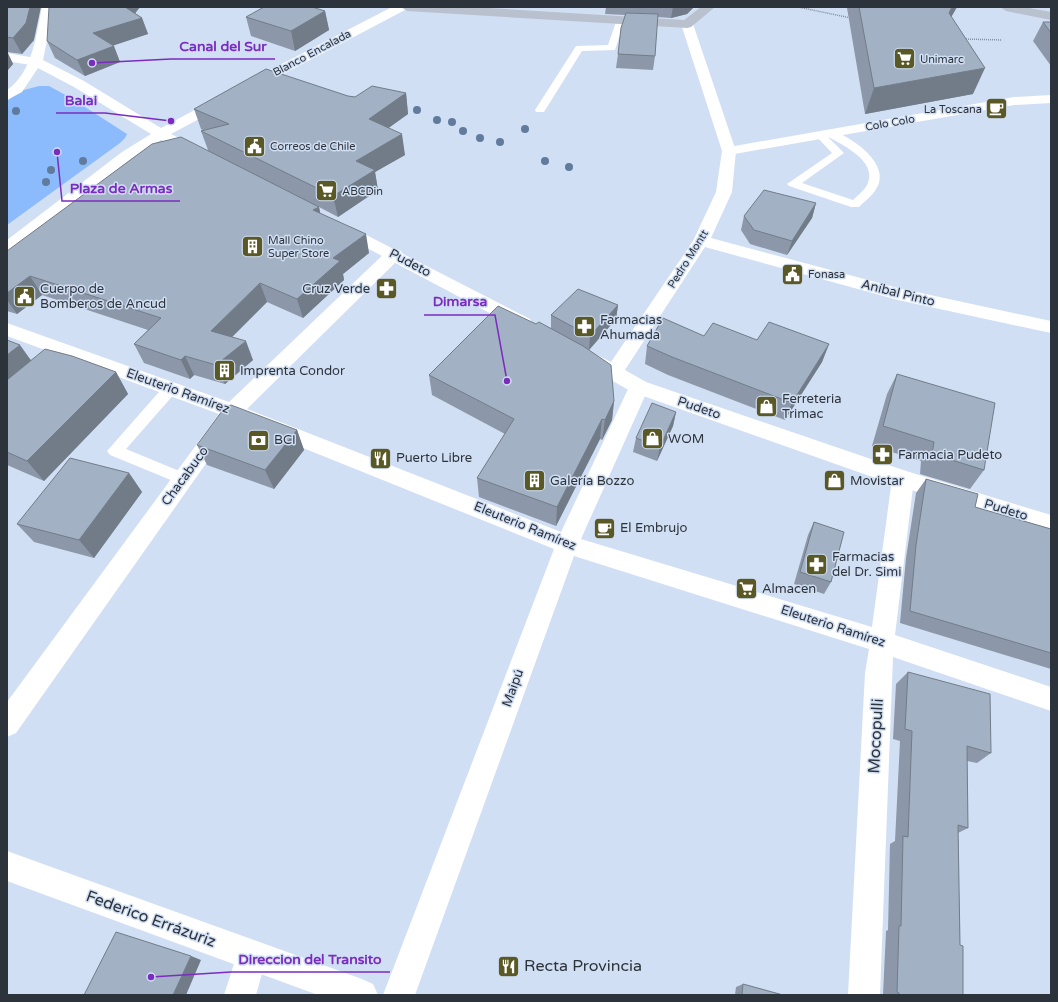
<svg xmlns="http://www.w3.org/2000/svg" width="1058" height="1002" font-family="'Varela Round',sans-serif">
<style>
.green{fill:#8cbbfd}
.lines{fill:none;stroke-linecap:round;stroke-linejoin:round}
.path{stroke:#858f9e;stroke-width:1.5;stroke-dasharray:1 1;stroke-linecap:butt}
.service{fill:#fff;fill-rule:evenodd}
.minor{fill:#fff;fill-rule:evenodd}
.tertiary{fill:#fff;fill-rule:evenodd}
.primary{fill:#b8c1cd;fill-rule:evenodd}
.tree{fill:#617b9d}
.wall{fill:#8c98a9}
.shaded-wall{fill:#727c89}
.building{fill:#a3b1c4;stroke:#727c89}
.labels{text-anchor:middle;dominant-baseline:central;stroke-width:3;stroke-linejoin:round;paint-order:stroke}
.far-street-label{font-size:11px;fill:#2d333b;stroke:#d1dff4}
.far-poi-label{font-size:11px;fill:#2d333b;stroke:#d1dff4;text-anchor:start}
.street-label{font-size:13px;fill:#2d333b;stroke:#d1dff4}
.poi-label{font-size:13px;fill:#2d333b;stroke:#d1dff4;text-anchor:start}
.near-street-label{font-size:16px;fill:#2d333b;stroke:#d1dff4}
.near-poi-label{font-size:16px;fill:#2d333b;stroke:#d1dff4;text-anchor:start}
.leader{fill:none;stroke:#7b2cbf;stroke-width:1.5}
.callout-dot{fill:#7b2cbf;stroke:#d1dff4;stroke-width:1.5}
.callout-label{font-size:14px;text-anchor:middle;font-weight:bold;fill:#7b2cbf;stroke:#d1dff4;stroke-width:3;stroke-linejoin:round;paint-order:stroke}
</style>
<rect width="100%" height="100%" fill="#d1dff4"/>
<!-- green -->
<path class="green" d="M39,86H49L71,98L127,134L125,138L120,143L7,225V101L20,91Z"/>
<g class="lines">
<!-- path -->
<g class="path">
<path d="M798,7L851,18"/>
<path d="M964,39L1002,40"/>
</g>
<!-- service -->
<g class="service">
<path d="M621,16L625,19L615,50L582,51L544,112H536L535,110L576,46L608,45L617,19Z"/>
<path d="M830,130C849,135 886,160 879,183C876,193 866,200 859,207H851L789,186L787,184L832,153L815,135L820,132L826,135V131ZM827,136C842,145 881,162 866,187C862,192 857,196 853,200L802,183L844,153Z"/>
<path d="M171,383L176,384L178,388L176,392L126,449L189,475L191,479L189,483L183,485L110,455L107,451L166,384Z"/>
</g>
<!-- minor -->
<g class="minor">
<path d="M7,53L41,59L43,62L41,65L36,66L7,61Z"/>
<path d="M1051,95V103L1014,105L729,155L724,154L722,151L724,148L729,147L1014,97Z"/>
<path d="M394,249L400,250L403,254L400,258L247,409L561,532L629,387L632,382L639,380L646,382L649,387L581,539L872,627L892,479L895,473L903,470L911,473L914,479L895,635L1051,687V711L893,657L880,995H848L865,673L869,649L574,556L415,995H383L554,549L236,421L16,733L7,737V702L219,414L7,336V323L229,402L388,250Z"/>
<path d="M251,940L262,945L267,956L256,995H224L240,945Z"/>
</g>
<!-- tertiary -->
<g class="tertiary">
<path d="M42,7H54L43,60L84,81L161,128L217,98H227L229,101L227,104L171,134L203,150L205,153L203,156H193L161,140L132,158L13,252L7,253V240L122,152L151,134L74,87L38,68L22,92L7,100V90C33,72 36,35 42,7Z"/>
<path d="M392,7H407L405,10L255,89H245L243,86L245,83Z"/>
<path d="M687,20L693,24L736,151L732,192L711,238L898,288L1051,321V333L898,300L705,247L625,370L646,382L906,471L1051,515V533L895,485L632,392L578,361L575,356L578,351L585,349L611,362L693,241L716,192L722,151L681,24Z"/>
<path d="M341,222L530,319L532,323L530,327L523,329L516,327L335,231L333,227L335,223Z"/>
<path d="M7,851L362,979L373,984L378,995H318L7,881Z"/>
</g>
<!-- primary -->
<g class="primary">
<path d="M401,7H472L684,20L701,7H715L691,27L687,28L407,11Z"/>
<path d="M1000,7H1024L1051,12V20L1006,11Z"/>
</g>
</g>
<!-- trees -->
<g class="tree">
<circle cx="417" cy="110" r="4"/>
<circle cx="16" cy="111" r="4"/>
<circle cx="437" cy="120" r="4"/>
<circle cx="452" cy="122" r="4"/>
<circle cx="525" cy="129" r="4"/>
<circle cx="463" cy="131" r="4"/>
<circle cx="480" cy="138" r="4"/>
<circle cx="500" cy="142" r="4"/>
<circle cx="83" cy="161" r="4"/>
<circle cx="545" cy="161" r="4"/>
<circle cx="569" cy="167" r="4"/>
<circle cx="51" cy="170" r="4"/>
<circle cx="46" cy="182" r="4"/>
</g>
<!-- wall -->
<g class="wall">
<path d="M7,7L34,40L22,54L7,52L13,64L7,71Z"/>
<path d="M140,7L135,13L142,18L148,34L113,45L120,62L85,76L55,58L47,41Z"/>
<path d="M606,7H694L687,14L671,18L657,17L655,56L653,70L616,68L618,54L625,15L605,14Z"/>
<path d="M845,7H957L951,17L973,94L865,114L847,8Z"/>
<path d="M325,11L329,30L295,51L251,36L246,17Z"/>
<path d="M1043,22H1051V66L1033,41Z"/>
<path d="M406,93L408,114L388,128L405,155L375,172L378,190L338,217L319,207L320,214L369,253L343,274L344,280L303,318L267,302L232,337L253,360L225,384L194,375L190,379L144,363L134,344L148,330L42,295L17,314L7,311V251L208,150L201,131L203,130L201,129L194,109L348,96L355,97Z"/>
<path d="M816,203L812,218L787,255L750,244L741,230L744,216Z"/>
<path d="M618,305L616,319L589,350L614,401L612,420L602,440L600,439L556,526L479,497L477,478L505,434L432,395L429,375L536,324L551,328V315Z"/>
<path d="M704,336L757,340L829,344L822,362L785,420L668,375L645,364L647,346Z"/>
<path d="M7,340L31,360L116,372L128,394L44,481L7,465Z"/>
<path d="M897,374L984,470L970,489L920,474L921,461L872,446L887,394Z"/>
<path d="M676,412L673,426L657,461L633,452L636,438Z"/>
<path d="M297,430L304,450L274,489L207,465L197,445Z"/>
<path d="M129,473L142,492L94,558L34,542L17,524Z"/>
<path d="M926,479L975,507L1051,529V669L900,623L906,558L916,493Z"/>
<path d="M814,522L831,582L824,594L794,584L808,535Z"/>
<path d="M908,672L991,753L977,763L967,761L968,828L958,833L960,945L963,995H883L886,931L888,930L890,844L895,841L900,741L893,739L896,684Z"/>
<path d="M743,984L783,995H735L736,987Z"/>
</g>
<!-- shaded-wall -->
<g class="shaded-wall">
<path d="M30,7H41L34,40L22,54L13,38Z"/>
<path d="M123,7H140L129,21Z"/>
<path d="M673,7H694L687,14L671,18Z"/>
<path d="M952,7H957L939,38L949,13Z"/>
<path d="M325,11L329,30L295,51L291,31Z"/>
<path d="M142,18L148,34L100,50L93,33Z"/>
<path d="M114,46L120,62L85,76L77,60Z"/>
<path d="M7,51L13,64L7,71Z"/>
<path d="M985,68L973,94L865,114L874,88Z"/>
<path d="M406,93L408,114L372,140L369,119Z"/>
<path d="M402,134L405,155L375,172L378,190L338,217L333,196L356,161Z"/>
<path d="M816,203L812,218L787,255L792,241Z"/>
<path d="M319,207L323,226L313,210Z"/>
<path d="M366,234L369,253L343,274L344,280L303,318L297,299L333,258Z"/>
<path d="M30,276L42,295L17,314L7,300V293Z"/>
<path d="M260,283L267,302L219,350L211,331Z"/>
<path d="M618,305L616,319L589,350L590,336Z"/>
<path d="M246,341L253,360L225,384L216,365Z"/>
<path d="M829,344L822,362L785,420L792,403Z"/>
<path d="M20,345L35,366L7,389V355Z"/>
<path d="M185,356L194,375L190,379L181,360Z"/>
<path d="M116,372L128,394L44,481L27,461Z"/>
<path d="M614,401L612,420L602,440L605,420Z"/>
<path d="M676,412L673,426L657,461L660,447Z"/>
<path d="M602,419L600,439L556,526L557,507Z"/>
<path d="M297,430L304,450L274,489L265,470Z"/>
<path d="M129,473L142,492L94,558L79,540Z"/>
<path d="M191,956L201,960L186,995H173Z"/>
</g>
<!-- building -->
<g class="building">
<path d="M7,7H30L26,23L13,38L7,37Z"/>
<path d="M49,7H125L142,18L93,33L114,46L77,60L47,41Z"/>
<path d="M264,7H312L325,11L291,31L246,17Z"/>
<path d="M859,7H952L949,13L985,68L874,88Z"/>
<path d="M626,13L658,14L655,56L618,54L621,28Z"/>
<path d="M1043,22H1051V33Z"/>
<path d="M266,69L348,96L355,97L372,86L406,93L369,119L402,134L356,161L375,170L333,196L201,131L229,124L194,109Z"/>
<path d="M181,137L319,207L313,210L366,234L333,258L340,261L297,299L260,283L211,331L246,341L216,365L185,356L181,360L134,344L161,318L30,276L7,293V251L152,144Z"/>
<path d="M764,190L816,203L792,241L754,230L744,216Z"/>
<path d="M578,289L618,305L590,336L551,315Z"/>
<path d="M498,306L536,324L539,322L583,346L611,365L614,401L605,420L602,419L557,507L477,478L514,419L429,375Z"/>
<path d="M663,318L704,336L713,323L757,340L769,322L829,344L792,403L672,357L647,346Z"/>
<path d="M7,340L20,345L7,355Z"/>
<path d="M45,349L72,356L116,372L27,461L7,452V380Z"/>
<path d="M897,374L995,403L984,470L932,454L934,442L883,426Z"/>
<path d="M652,403L676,412L660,447L636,438Z"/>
<path d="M231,405L297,430L265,470L197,445L225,407Z"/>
<path d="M70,458L129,473L79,540L17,524Z"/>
<path d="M926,479L978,494L975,507L1051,529V653L910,611L916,545Z"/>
<path d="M814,522L844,532L831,582L800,572Z"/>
<path d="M908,672L990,694L991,753L967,746L968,828L958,825L960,945L963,946V995H899V993L897,992L899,926H901L903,836L908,837L912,731L905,729Z"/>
<path d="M116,932L191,956L173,995H84Z"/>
<path d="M743,984L783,995H742Z"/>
</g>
<!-- icons -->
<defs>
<symbol id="supermarket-square" viewBox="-11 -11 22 22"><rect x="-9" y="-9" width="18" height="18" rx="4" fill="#5a5824" stroke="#d1dff4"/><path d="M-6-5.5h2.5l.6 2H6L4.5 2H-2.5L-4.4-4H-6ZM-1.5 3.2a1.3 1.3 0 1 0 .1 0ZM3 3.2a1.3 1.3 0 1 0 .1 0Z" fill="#fff"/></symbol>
<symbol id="cafe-square" viewBox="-11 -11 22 22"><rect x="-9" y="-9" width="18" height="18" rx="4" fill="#5a5824" stroke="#d1dff4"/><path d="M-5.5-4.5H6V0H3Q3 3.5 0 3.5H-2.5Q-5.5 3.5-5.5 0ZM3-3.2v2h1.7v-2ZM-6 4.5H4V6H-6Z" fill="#fff"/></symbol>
<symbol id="civic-square" viewBox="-11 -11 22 22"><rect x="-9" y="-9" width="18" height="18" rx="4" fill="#5a5824" stroke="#d1dff4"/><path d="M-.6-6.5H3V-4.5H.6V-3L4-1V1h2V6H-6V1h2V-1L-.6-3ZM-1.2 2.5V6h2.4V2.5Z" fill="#fff"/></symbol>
<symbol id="building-square" viewBox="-11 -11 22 22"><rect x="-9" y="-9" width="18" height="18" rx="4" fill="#5a5824" stroke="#d1dff4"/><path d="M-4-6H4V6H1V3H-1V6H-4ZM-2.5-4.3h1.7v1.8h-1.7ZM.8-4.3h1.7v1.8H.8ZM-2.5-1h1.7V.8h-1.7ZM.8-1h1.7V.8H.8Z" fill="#fff"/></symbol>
<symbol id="pharmacy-square" viewBox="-11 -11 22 22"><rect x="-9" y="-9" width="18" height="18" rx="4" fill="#5a5824" stroke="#d1dff4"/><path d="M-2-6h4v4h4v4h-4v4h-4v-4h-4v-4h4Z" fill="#fff"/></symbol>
<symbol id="shop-square" viewBox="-11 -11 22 22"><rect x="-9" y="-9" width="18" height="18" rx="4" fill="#5a5824" stroke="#d1dff4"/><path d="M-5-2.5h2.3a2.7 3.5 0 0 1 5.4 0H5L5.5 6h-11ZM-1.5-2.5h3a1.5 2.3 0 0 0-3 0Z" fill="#fff"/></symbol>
<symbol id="bank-square" viewBox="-11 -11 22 22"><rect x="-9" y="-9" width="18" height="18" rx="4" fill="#5a5824" stroke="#d1dff4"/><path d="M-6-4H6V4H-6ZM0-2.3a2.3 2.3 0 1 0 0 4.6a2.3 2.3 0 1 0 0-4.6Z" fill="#fff"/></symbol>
<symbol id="restaurant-square" viewBox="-11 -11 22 22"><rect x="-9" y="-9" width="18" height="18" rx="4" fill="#5a5824" stroke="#d1dff4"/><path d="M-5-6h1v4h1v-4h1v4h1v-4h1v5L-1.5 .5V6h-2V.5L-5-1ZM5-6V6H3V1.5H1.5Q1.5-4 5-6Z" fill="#fff"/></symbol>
</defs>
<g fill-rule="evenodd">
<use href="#supermarket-square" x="892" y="46" width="25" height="25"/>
<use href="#cafe-square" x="984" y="96" width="25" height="25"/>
<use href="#civic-square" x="242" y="134" width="25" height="25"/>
<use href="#supermarket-square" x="314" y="178" width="25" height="25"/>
<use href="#building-square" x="240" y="234" width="25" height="25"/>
<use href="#civic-square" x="780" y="262" width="25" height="25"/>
<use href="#pharmacy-square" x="374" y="276" width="25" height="25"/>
<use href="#civic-square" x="12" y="284" width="25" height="25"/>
<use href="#pharmacy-square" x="572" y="314" width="25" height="25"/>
<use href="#building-square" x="212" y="358" width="25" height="25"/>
<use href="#shop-square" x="754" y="394" width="25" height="25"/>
<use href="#shop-square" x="640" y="426" width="25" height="25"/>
<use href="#bank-square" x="246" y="428" width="25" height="25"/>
<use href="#pharmacy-square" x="870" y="442" width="25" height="25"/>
<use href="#restaurant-square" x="368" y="446" width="25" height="25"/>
<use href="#building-square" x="522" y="468" width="25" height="25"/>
<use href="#shop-square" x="822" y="468" width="25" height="25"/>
<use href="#cafe-square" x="592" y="516" width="25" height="25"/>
<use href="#pharmacy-square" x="804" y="552" width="25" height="25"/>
<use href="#supermarket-square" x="734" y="576" width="25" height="25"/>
<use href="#restaurant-square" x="496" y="954" width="25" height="25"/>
</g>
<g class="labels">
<!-- far-street labels -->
<g class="far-street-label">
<text transform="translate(312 53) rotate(-28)">Blanco Encalada</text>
<text transform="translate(890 123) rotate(-10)">Colo Colo</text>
<text transform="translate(688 259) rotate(-58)">Pedro Montt</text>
</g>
<!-- far-poi labels -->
<g class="far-poi-label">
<text x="920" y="59">Unimarc</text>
<text x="982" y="109" text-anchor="end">La Toscana</text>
<text x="270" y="146">Correos de Chile</text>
<text x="342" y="191">ABCDin</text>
<text x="268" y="240">Mall Chino<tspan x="268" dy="13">Super Store</tspan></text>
<text x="808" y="274">Fonasa</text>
</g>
<!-- street labels -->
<g class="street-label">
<text transform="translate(410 263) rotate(28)">Pudeto</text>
<text transform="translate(898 293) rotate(14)">Aníbal Pinto</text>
<text transform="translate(178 391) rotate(20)">Eleuterio Ramírez</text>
<text transform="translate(699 408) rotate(19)">Pudeto</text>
<text transform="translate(185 476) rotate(-54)">Chacabuco</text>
<text transform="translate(1006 510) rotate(17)">Pudeto</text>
<text transform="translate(525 526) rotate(22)">Eleuterio Ramírez</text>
<text transform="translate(833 626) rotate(18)">Eleuterio Ramírez</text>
<text transform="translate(513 688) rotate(-70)">Maipú</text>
</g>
<!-- poi labels -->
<g class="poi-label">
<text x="40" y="289">Cuerpo de<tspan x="40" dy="15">Bomberos de Ancud</tspan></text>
<text x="370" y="289" text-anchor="end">Cruz Verde</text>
<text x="600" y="320">Farmacias<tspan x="600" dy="15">Ahumada</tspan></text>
<text x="240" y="371">Imprenta Condor</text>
<text x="782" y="399">Ferreteria<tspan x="782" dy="15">Trimac</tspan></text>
<text x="668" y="439">WOM</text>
<text x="274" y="440">BCI</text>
<text x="898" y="455">Farmacia Pudeto</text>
<text x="396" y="458">Puerto Libre</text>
<text x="550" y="481">Galería Bozzo</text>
<text x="850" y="481">Movistar</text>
<text x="620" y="528">El Embrujo</text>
<text x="832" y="557">Farmacias<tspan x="832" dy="15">del Dr. Simi</tspan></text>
<text x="762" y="589">Almacen</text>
</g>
<!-- near-street labels -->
<g class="near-street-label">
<text transform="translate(876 736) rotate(-87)">Mocopulli</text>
<text transform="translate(151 919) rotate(20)">Federico Errázuriz</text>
</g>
<!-- near-poi labels -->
<g class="near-poi-label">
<text x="524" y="966">Recta Provincia</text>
</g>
</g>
<!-- callouts -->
<path class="leader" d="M92 63L171 59H275M171 121L105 113H56M57 152L62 201H180M507 381L495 315H424M151 977L231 972H390"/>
<g class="callout-dot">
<circle cx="92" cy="63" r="4"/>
<circle cx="171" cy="121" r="4"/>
<circle cx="57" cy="152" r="4"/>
<circle cx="507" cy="381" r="4"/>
<circle cx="151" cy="977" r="4"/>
</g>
<g class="callout-label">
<text x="223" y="51">Canal del Sur</text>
<text x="81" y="105">Balai</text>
<text x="121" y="193">Plaza de Armas</text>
<text x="460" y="306">Dimarsa</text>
<text x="310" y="964">Direccion del Transito</text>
</g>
<!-- border -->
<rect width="1058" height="1002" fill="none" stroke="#2d333b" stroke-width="16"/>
</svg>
